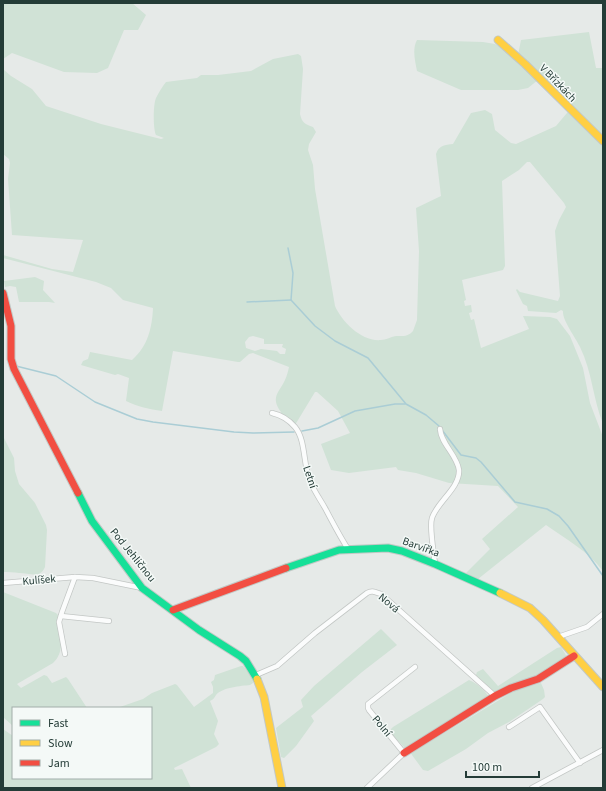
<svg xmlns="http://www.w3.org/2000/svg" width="606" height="791" font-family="'Source Sans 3',sans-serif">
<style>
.green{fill:#d0e2d6;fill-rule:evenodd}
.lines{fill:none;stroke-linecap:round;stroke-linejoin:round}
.stream{stroke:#aacdd5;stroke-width:1.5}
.street-casing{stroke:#c3c7c5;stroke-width:6}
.fast-casing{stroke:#c2c8c5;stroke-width:9}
.slow-casing{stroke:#c2c8c5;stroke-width:9}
.jam-casing{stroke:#c2c8c5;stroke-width:9}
.street{stroke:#fbfcfc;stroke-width:4.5}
.fast{stroke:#16e098;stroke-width:7}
.slow{stroke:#ffcf43;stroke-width:7}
.jam{stroke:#f24e42;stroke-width:7}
.labels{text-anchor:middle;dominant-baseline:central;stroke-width:3;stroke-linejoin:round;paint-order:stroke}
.street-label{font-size:11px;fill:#243c37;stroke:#f4f9f7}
</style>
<rect width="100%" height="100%" fill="#e6eae8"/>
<!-- green -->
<g class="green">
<path d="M3,3H132L146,15L138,30H124L108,68L97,73L64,72L12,53L3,59Z"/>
<path d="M589,32L596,68H603V424C593,399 592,371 580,347C576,338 562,320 563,311L561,310L556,313L528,311L527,306L523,304L516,290L517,289L520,292L558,301L560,296L555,231L559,220L566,207L564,203L530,162H527L519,170L502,181L505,266L503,270L462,280L466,300L464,301L465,306L471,305L472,312L469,313L471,320L474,319L481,348L529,329L523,316L550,317L557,319L570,336L583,368L590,403L603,437V571C589,552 566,539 546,525L478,579L466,573L490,549L482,539L518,507L498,486L449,483L416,473L398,470L396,467L349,473L331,470L321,444L350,433L338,411L317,392H315L295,425L280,413L281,412C270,397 279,393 285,380C287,376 288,371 289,367L253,353L249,354L240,362H238L173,351L162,411C149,409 138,407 126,401L129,378L118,374L115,375L81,365L83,361L88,359L90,352L132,360C148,346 152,328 153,308L123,300L111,288L96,282L3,258V255L52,269L73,272L83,240L12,235L8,179L10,163L9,159L3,154V69L11,76L32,89L46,106L101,124L161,139L164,138L156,135C153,129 153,105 156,98C159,92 162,87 166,82L197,78L201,75H218L251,71L273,59L298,54L301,56L303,69L300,114C302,123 305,124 313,127L316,132L309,144L308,150L313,165L315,189L335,306C342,322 362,342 381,340C386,340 390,337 396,336C402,336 408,337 413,331L417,320L419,251L416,208L441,196L436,154C439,145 445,145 453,144L471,113L485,110L492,114L495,130L511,143L516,144L556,126L572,107L539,74L541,71L536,72L518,55L521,40ZM253,336L264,339V344H283L282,347L286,349L285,354H280L277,351L261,349L255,351L246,348L245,342L249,337Z"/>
<path d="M417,40L483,42L495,44L504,49L538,80L528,88L518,90H461L417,71C415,61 412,49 417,40Z"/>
<path d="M35,277L44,281L43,290L55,303L49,302H19L16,287L10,286L5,287L4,281Z"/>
<path d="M3,436L14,458L15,471L19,484L35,503L46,525L47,530L45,567C40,579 30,573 19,573C14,572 8,572 3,572Z"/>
<path d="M3,592L56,613L59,616C60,631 66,652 53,663L17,684L21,688L44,675L47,676L52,683L66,677L68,679L87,708H13V726L3,717Z"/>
<path d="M381,629L397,645L362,672L311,716L314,721L296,746L284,758L281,757L276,728L303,707L301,700L314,686Z"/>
<path d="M561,647L567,657L542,673L495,693L476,675L477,672L483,669L498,686L557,648Z"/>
<path d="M241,666H243C247,671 253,677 253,683L250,685C241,686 223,687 216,695C214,698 214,699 210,701L218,721L214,734L219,744L216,747L174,768L175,770L182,769L191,788H3V729L13,736V778H151V708H117L143,699L152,693L175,684L177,685L194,707L213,693V687L211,682L214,680L215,675Z"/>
<path d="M469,680C476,683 484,689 488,696V697L405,748L391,734V729L393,727Z"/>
<path d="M541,683L544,690L545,697L543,699L509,722L488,733L466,749L428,771L423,770L412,755L411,753L413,752L514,691Z"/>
</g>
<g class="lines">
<!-- stream -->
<g class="stream">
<path d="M288,248L293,273L291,300L315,326L335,341L368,358L406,404L426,415L439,426"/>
<path d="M247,302L291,300"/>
<path d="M16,366L56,376L95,402L137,419L153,422L234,432L253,433L294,432"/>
<path d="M442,430L461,455L476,458L481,462L515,502L547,509L559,516L568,526L603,576"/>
<path d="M302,431L318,428L355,411L395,404H405"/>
</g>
<defs>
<g id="street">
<path d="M272,413C281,415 289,420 295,427C306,440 303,465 310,481C314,491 320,499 325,508C332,521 339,535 348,549"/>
<path d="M435,564C434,553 429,527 432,518C437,502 460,488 459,470C457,455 441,444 440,429"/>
<path d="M3,583L75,577L93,578L142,588"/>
<path d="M61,616L109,621"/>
<path d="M558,637L587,627L603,614"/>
<path d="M65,654L59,622L62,612L75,577"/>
<path d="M256,675L277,666L315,633L367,593C372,590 375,592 381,594L495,696"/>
<path d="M509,727L540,707L580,763"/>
<path d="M367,788L404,753L369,710L368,708V704L415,667"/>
<path d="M532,788L603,750"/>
</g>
<g id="fast">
<path d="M78,493L92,521L142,588L199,630L240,656L246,661L257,679"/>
<path d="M286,568L339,550L388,548L402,551L435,564L500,593"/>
</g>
<g id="slow">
<path d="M498,40L525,64L603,141"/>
<path d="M500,593L530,608L543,620L603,687"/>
<path d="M257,679L264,697L282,788"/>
</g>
<g id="jam">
<path d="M3,293L11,326V359L14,369L78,493"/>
<path d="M173,610L286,568"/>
<path d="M404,753L495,696L511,688L538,679L574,656"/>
</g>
</defs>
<!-- street casing -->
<use href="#street" class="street-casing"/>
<!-- fast casing -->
<use href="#fast" class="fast-casing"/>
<!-- slow casing -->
<use href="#slow" class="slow-casing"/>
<!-- jam casing -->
<use href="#jam" class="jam-casing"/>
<!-- street -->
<use href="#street" class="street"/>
<!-- fast -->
<use href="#fast" class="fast"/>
<!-- slow -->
<use href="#slow" class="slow"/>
<!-- jam -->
<use href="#jam" class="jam"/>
</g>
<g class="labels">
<!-- street labels -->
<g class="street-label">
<text transform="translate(558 83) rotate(46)">V Břízkách</text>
<text transform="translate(310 477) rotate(71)">Letní</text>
<text transform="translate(421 547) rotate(20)">Barvířka</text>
<text transform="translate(133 555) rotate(51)">Pod Jehličnou</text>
<text transform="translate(39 580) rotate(-5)">Kulíšek</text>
<text transform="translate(389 603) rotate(39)">Nová</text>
<text transform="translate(382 726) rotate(50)">Polní</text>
</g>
</g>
<!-- border -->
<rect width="606" height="791" fill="none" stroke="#243c37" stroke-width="8"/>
<!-- legend -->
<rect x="12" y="707" width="140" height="72" fill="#f4f9f7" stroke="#a1adaa"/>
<rect x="20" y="720" width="20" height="6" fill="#16e098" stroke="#a1adaa"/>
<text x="48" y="727" font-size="12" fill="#243c37">Fast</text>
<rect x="20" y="740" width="20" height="6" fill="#ffcf43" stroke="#a1adaa"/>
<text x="48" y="747" font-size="12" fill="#243c37">Slow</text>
<rect x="20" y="760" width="20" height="6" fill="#f24e42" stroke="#a1adaa"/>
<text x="48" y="767" font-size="12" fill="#243c37">Jam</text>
<!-- scale -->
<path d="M466 771v6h73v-6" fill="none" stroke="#243c37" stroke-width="2"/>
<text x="472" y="771" font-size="12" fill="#243c37" stroke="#f4f9f7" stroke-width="3" paint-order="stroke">100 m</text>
</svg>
